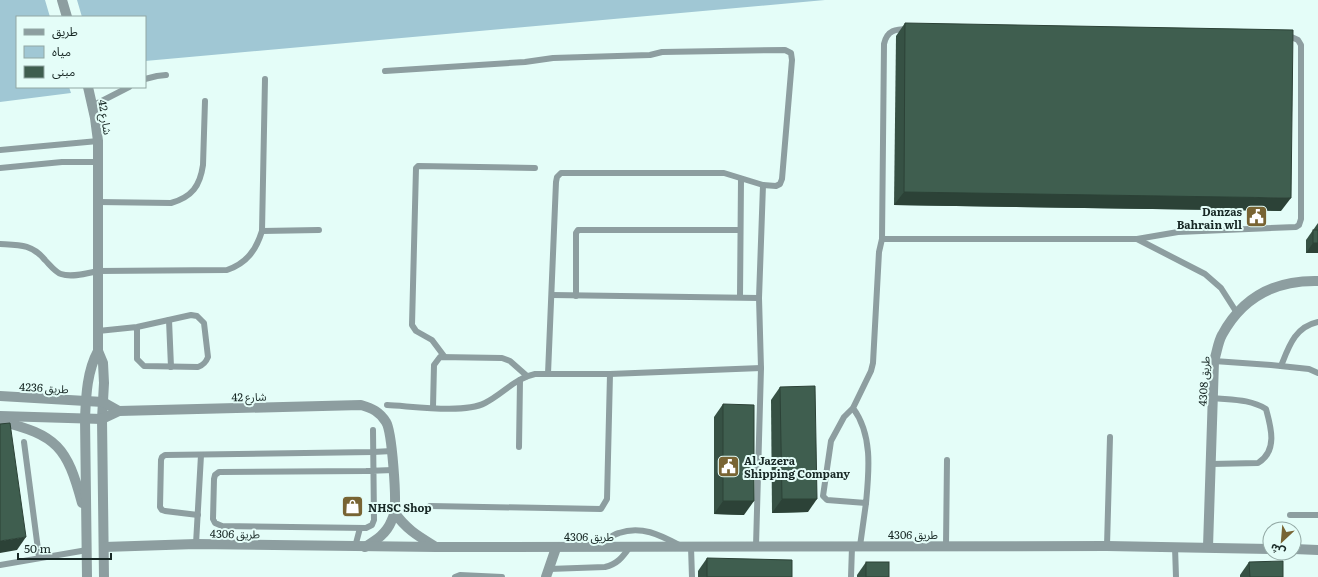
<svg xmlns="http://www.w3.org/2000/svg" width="1318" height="577" font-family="Literata,'Noto Sans Arabic',serif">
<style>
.water{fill:#a0c7d4}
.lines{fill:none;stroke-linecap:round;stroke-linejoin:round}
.service{stroke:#8d9ea0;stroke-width:6}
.minor{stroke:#8d9ea0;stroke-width:10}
.wall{fill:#365144}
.shaded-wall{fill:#2c4237}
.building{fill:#3f5e4f;stroke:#2c4237}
.labels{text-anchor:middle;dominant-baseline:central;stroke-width:4;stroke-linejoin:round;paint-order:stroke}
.street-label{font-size:11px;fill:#182825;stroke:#e4fdf8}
.poi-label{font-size:11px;font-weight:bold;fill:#182825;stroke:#e4fdf8;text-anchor:start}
</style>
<rect width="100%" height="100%" fill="#e4fdf8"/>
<!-- water -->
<g class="water">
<path d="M0,0H45L50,17H17V87H69L71,93L0,102Z"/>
<path d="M77,0H825L145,61V17H82Z"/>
</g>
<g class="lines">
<!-- service -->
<g class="service">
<path d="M385,71L525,62L553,58L650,55L662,52L785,50L791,53L792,60L782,179L780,184L776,186L763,185L759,298L761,368L756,546"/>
<path d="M145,79L157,76L166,75"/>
<path d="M92,106L129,87"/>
<path d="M0,150L98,141"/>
<path d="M0,168L62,162H98"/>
<path d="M98,202L171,203C192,197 200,186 203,165L205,101"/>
<path d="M262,231L319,230"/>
<path d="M882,239H1137L1205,274L1221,288L1237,313"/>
<path d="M1137,239L1178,232L1296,227L1299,225L1301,219V45L1298,40L1285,34"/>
<path d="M0,244C19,245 32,244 45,260C50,265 55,272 61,274C72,278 88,273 98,271L227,270C247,263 256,250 262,231L265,79"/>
<path d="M552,295L759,298"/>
<path d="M576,296V233L578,230H740"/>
<path d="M740,297L741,179"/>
<path d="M169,320L171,367"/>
<path d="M98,331L137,327L191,315L197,316L204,323L208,357C206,362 204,365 198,367L144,366L137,359V327"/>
<path d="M444,356L432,340L416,331L412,325L416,168L418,166L535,168"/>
<path d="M1214,361L1271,365L1309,369L1318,373"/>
<path d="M1281,366C1289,346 1295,327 1318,322"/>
<path d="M548,374L556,182L557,177L561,173H724L763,185"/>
<path d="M387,405C411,406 464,414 485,403C503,394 515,378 535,374H610L761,368"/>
<path d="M433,407L434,365L440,357L502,358L510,361L527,376"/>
<path d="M853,408C873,435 869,471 866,503L827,500L823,496L831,441L844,417L853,408L871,371L873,363L879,252L882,239L884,44C887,30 896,29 908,29"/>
<path d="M373,430L374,520L372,525L366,528L222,526L215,523L213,519L214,479L215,475L219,472L366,471L393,470"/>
<path d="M24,442L39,557"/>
<path d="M519,447L520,380"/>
<path d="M1211,464L1258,463C1278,451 1271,427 1266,409C1250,399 1232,400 1213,398"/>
<path d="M430,506L601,509L607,499L610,374"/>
<path d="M198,515L165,511L162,510L160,507L161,460L162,457L165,455L373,452L392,451"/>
<path d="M1290,515H1318"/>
<path d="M196,544L201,455"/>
<path d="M597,545C604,541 612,535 619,533C641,525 660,535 679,545"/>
<path d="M860,546L866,503"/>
<path d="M946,546L947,460"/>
<path d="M1107,546L1110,437"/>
<path d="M355,547L360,528"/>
<path d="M691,547L692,577"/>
<path d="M1175,547L1176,577"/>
<path d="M0,565L87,550"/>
<path d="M549,569L605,567C617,564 622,558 629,548"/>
<path d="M455,577L460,575L502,577"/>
<path d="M851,577L852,547"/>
</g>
<!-- minor -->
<g class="minor">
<path d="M62,0L67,17"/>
<path d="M88,87L95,118L98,141V351L103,363L104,383L102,419L104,577"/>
<path d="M0,396L103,402L119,411"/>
<path d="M0,416L102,419L119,411L361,405C372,408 380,412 386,422C392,431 397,501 394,513C394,516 392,519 391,522C386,534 376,540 365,547"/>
<path d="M0,421C57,435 67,447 82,503"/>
<path d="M394,512C407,530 418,536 436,547"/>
<path d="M104,547L196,544L436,547L1107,546L1270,549"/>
<path d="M1208,547L1214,361C1217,352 1218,342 1222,335C1243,296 1276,280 1318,281"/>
<path d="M1294,549L1318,550"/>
<path d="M87,577L85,418C86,396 87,371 98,351"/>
<path d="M546,577L556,548"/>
</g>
</g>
<!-- wall -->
<g class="wall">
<path d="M905,23L1281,211L894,205L896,36Z"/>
<path d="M1318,223V253H1306V240Z"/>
<path d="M780,387L808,512L772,513L771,400Z"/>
<path d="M723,404L744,515L714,514V417Z"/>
<path d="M707,558L792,577H698V571Z"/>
<path d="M866,562L889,577H857V575Z"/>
<path d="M1249,562L1283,577H1240V575Z"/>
</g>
<!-- shaded-wall -->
<g class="shaded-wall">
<path d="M904,192L1291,198L1281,211L894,205Z"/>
<path d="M1313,243H1318V253H1306Z"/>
<path d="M782,499H817L808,512L772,513Z"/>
<path d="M723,501H754L744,515L714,514Z"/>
<path d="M26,537L17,550L0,553V541Z"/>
</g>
<!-- building -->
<g class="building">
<path d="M905,23L1293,30L1291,198L904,192Z"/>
<rect x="1313" y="230" width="5" height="13"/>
<path d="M815,386L817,499H782L780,387Z"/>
<path d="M723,404L754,405V501H723Z"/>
<path d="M10,423L26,537L0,541V424Z"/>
<path d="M707,558L792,560V577H707Z"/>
<path d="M1283,561V577H1250L1249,562Z"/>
<rect x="866" y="562" width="23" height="15"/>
</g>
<!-- icons -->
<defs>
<symbol id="civic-square" viewBox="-11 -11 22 22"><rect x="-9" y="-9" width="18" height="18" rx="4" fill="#786433" stroke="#e4fdf8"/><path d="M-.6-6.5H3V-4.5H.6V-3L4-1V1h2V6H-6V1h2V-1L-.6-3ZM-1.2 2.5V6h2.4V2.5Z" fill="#fff"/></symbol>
<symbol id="shop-square" viewBox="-11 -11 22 22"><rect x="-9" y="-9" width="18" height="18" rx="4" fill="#786433" stroke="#e4fdf8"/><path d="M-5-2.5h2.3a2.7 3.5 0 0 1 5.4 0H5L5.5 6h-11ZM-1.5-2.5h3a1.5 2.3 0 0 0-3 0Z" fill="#fff"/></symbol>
</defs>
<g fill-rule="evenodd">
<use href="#civic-square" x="1244" y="204" width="25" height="25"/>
<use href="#civic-square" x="716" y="454" width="25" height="25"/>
<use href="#shop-square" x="340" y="494" width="25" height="25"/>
</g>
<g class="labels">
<!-- street labels -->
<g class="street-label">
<text transform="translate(106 117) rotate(81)">شارع 42</text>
<text transform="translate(1203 381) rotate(-86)">طريق 4308</text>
<text transform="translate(44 387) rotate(3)">طريق 4236</text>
<text transform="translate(249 396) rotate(-1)">شارع 42</text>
<text transform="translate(235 533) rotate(1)">طريق 4306</text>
<text x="913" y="534">طريق 4306</text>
<text x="589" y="536">طريق 4306</text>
</g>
<!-- poi labels -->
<g class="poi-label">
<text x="1242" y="211" text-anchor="end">Danzas<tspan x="1242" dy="13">Bahrain wll</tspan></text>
<text x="744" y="460">Al Jazera<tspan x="744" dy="13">Shipping Company</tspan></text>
<text x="368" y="507">NHSC Shop</text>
</g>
</g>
<!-- legend -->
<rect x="16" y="16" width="130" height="72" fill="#e4fdf8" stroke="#92a8a4"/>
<rect x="24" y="29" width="20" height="6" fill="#8d9ea0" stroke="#92a8a4"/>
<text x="52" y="36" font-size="12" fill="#182825">طريق</text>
<rect x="24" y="46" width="20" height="12" fill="#a0c7d4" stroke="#92a8a4"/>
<text x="52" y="56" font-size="12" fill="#182825">مياه</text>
<rect x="24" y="66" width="20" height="12" fill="#3f5e4f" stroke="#92a8a4"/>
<text x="52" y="76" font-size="12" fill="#182825">مبنى</text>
<!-- north arrow -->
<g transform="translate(1282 541) rotate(206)"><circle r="19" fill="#e4fdf8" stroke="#92a8a4"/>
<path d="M0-3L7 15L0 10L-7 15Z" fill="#786433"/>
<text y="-6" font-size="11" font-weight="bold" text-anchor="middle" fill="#182825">ش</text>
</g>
<!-- scale -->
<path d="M18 553v6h93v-6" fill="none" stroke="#182825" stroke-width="2"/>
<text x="24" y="553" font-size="12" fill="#182825" stroke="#e4fdf8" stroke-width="3" paint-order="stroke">50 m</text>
</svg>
